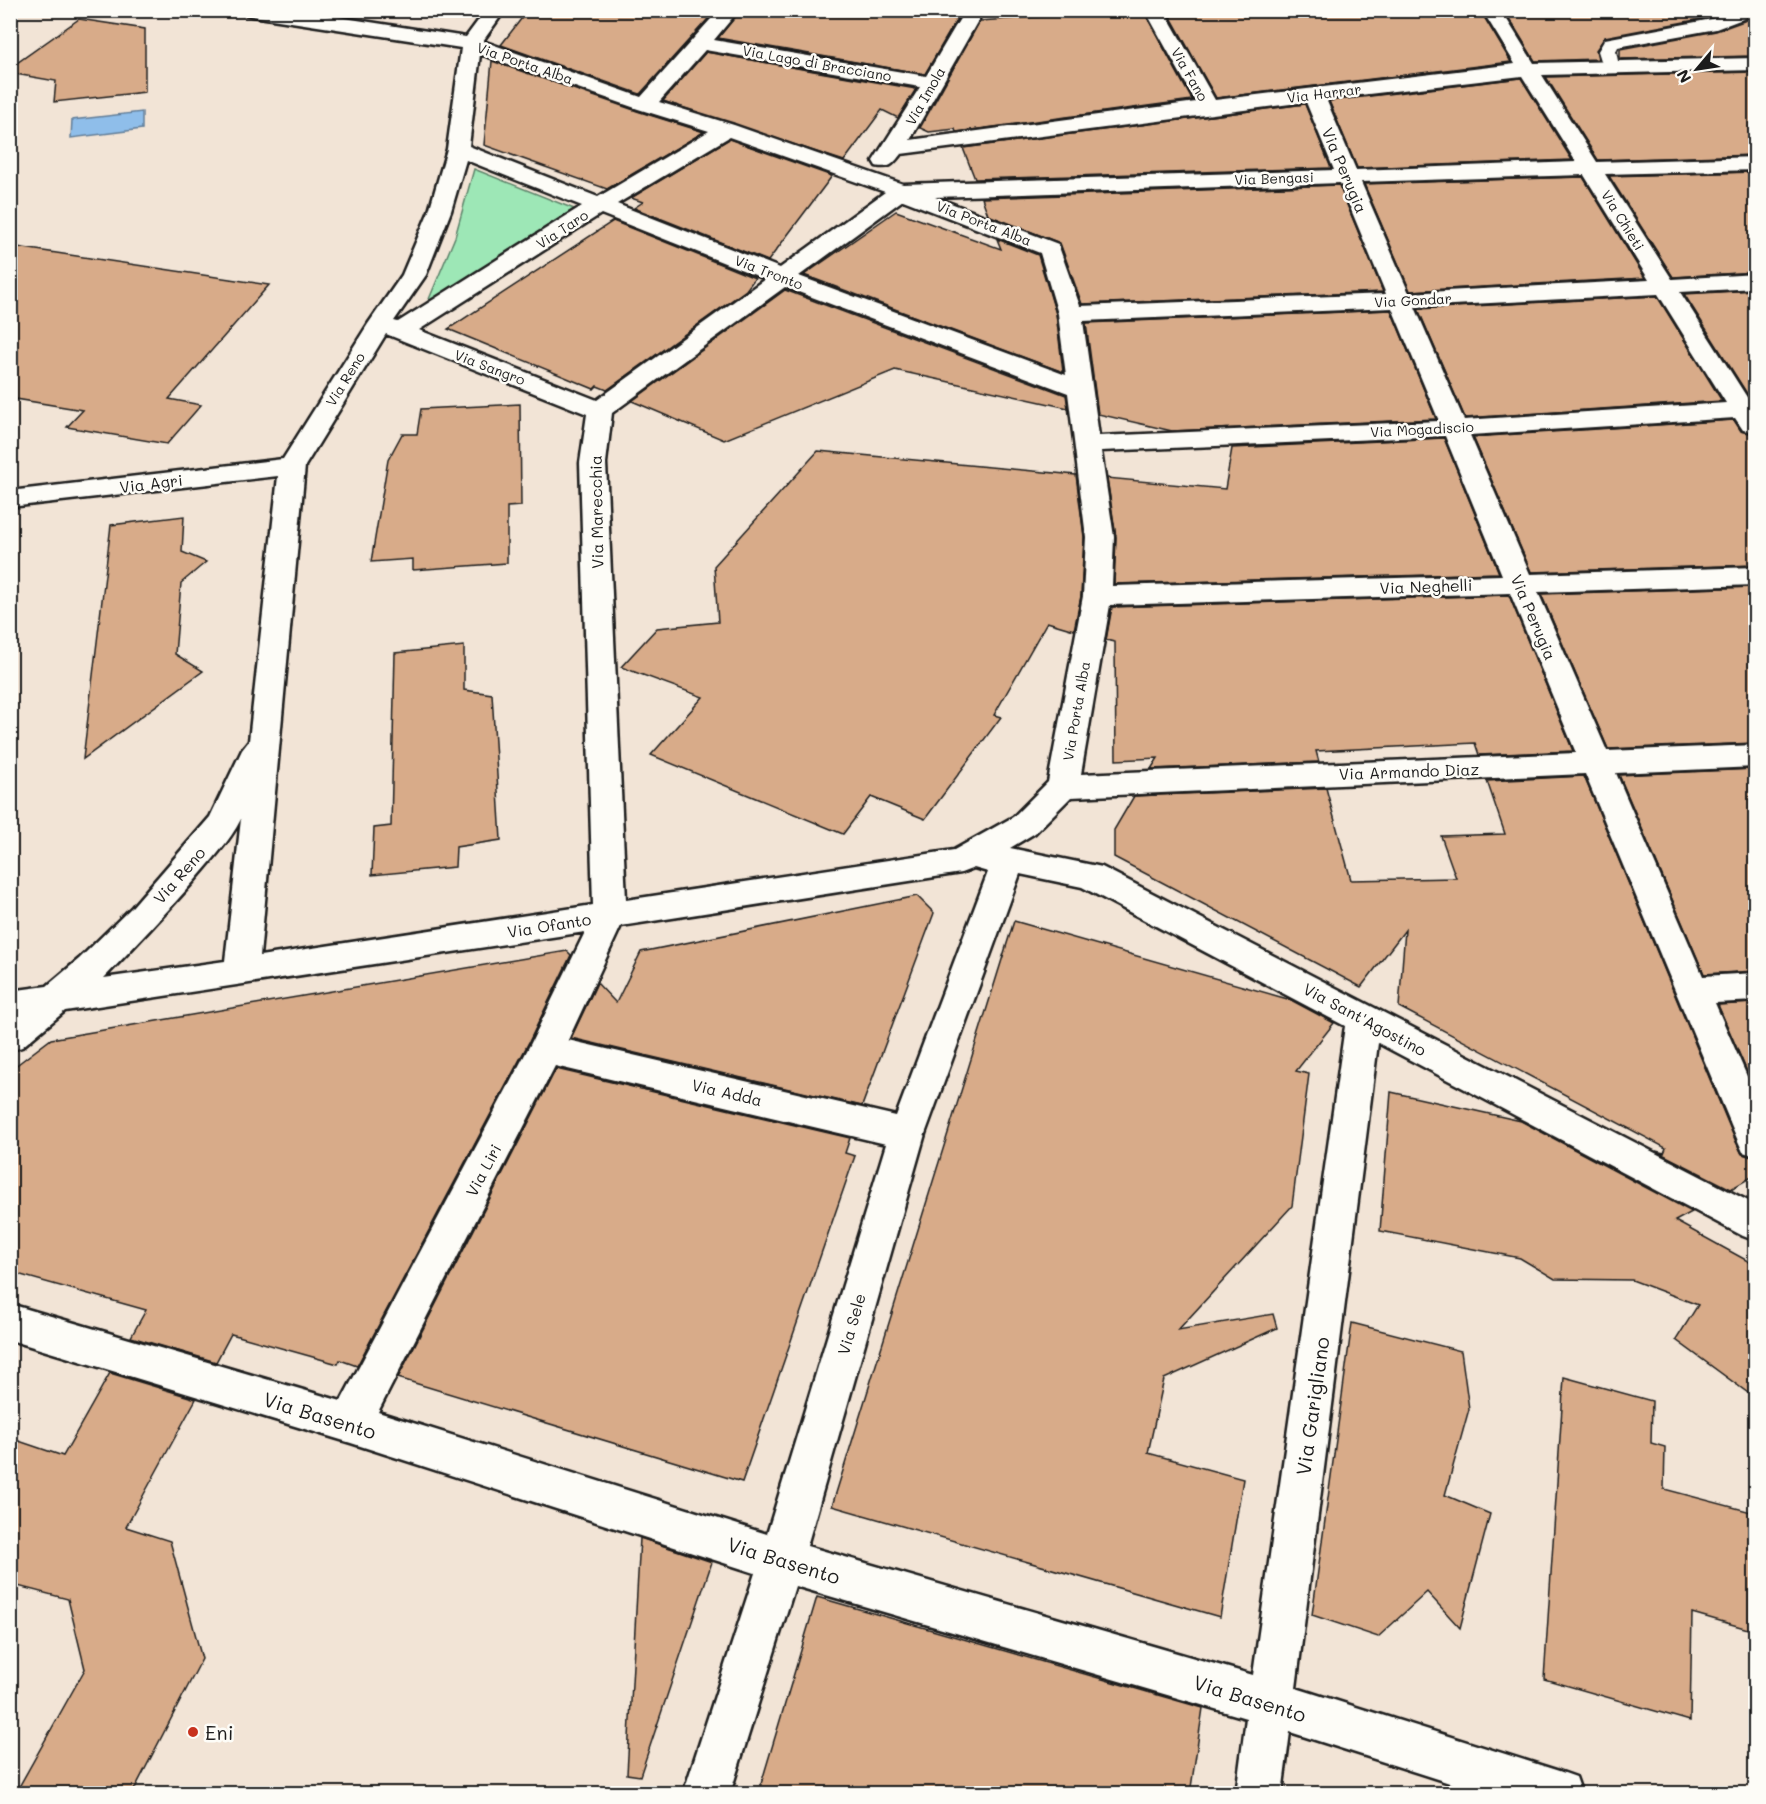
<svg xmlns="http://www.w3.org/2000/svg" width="1766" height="1804" font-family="Mali,sans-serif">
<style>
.green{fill:#9de7b6;stroke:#5c8269;stroke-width:1.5}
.water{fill:#8fbeea;stroke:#617d98;stroke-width:1.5}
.building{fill:#d8ab89;stroke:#1c1c1c;stroke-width:1.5}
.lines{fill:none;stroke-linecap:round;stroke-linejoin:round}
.service-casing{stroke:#1c1c1c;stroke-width:4}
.minor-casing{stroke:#1c1c1c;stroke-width:5}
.service{fill:#fdfcf7;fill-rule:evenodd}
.minor{fill:#fdfcf7;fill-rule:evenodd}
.poi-dot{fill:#c8321e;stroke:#fdfcf7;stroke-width:2}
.labels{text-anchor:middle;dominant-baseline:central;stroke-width:5;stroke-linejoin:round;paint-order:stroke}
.far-street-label{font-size:14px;fill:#1c1c1c;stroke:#fdfcf7}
.street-label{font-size:16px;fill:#1c1c1c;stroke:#fdfcf7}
.near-street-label{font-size:20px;fill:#1c1c1c;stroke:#fdfcf7}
.near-poi-label{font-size:20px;fill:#1c1c1c;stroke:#fdfcf7;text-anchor:start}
</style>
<rect width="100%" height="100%" fill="#f2e4d6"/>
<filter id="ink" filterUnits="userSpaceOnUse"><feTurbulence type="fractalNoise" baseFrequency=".0167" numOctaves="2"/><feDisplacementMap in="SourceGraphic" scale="12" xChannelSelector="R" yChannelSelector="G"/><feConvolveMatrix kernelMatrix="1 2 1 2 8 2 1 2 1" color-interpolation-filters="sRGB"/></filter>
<g filter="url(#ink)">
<!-- green -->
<path class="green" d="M474,169L574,209L427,304L455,237Z"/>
<!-- water -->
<path class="water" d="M142,112V129L71,138L72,120Z"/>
<!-- building -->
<g class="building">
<path d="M528,10H716L640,94L501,45Z"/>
<path d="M741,10H895L957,19L925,74L718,38Z"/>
<path d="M1131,10H1143L1192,100L956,132L955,129L929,132L920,128L980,21Z"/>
<path d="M1167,10H1480L1511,62L1216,98Z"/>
<path d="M1504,10H1727L1711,17L1605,37L1596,50L1598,59L1535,61Z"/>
<path d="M1755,17V56L1620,59V49L1716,31Z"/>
<path d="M79,19L145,29V92L54,102L56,81L10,73V68Z"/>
<path d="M706,52L916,89L898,118L882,110L844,161L663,101Z"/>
<path d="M492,61L637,111L704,132L607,189L484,145Z"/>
<path d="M1755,72V155L1598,160L1546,77Z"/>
<path d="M1521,78L1572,160L1357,168L1329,101Z"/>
<path d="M1305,104L1331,168L975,179L963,148Z"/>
<path d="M729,139L832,176L768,261L634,208L643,202L631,198Z"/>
<path d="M1755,172V272L1673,277L1609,176Z"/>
<path d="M1583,177L1645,278L1410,291L1364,184Z"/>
<path d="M1339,185L1383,292L1082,304L1060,243L988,215L982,198Z"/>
<path d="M896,211L1001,249L997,239L1038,255L1056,314L1063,372L804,275Z"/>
<path d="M613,221L755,278L746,290L607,390L597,386L594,389L448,329Z"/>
<path d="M10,246L269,285L169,399L201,405L167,444L67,427L83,410L10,398Z"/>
<path d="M785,290L1066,395L1068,408L895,370L724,440L632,401Z"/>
<path d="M1755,290V399L1751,400L1684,294Z"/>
<path d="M1657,296L1722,401L1465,418L1418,309Z"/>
<path d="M1391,310L1436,419L1172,431L1098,414L1086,323Z"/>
<path d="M520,404L521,506L507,507V563L413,570V559L371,562L388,460L402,434H417L421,409Z"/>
<path d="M1734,420L1741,431L1755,434V565L1531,572L1473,437Z"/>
<path d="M1444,438L1499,573L1114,584L1116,537L1107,478L1225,489L1232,448Z"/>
<path d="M818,451L1076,475L1084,537L1081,596L1074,630L1047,622L994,715L1001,717L925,819L871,797L843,834L651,755L703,697L621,667L657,628L718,622L714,566Z"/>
<path d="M184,516L182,552L206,562L181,583L175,654L203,671L83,759L111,525Z"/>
<path d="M1755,587V743L1608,749L1541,594Z"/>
<path d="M1509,595L1573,751L1479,755L1475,743L1316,751L1319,762L1151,769L1158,758L1116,760L1115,642L1106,640L1112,607Z"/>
<path d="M464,646V690L492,694L501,840L456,847L455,867L372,875L374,828L391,826L395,653Z"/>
<path d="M1755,769V971L1704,974L1619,775Z"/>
<path d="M1584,776L1736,1142L1742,1154L1755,1158V1175L1731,1189L1656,1151L1664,1153L1666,1148L1399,1007L1405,930L1361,987L1114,857V830L1134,796L1326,788L1351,880L1456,878L1441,836L1505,834L1487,781Z"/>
<path d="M917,896L934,913L862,1106L571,1038L597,983L616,1003L641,952Z"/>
<path d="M1014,921L1291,1000L1334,1023L1296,1071L1309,1074L1292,1206L1178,1330L1273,1314L1277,1328L1164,1379L1148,1453L1243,1479L1220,1617L832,1506Z"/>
<path d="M567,951L571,955L529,1042L357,1366L340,1360L338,1364L231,1334L216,1362L131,1337L146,1310L10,1272V1070L51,1039Z"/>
<path d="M1755,1003V1090L1718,1005Z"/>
<path d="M556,1069L850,1138L845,1153L855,1156L742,1482L398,1378Z"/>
<path d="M1391,1092L1521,1121L1692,1212L1675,1221L1755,1265V1398L1676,1340L1698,1305L1632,1280L1555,1279L1520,1258L1380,1231Z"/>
<path d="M1352,1323L1461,1351L1469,1409L1445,1495L1490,1514L1460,1628L1427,1592L1378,1637L1312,1615Z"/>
<path d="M110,1373L196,1399L126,1527L170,1541L202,1659L132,1794H15L85,1669L68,1599L10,1584V1438L63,1456Z"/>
<path d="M1564,1377L1652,1401L1651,1443L1665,1447L1664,1489L1755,1513V1631L1692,1613L1690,1721L1544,1679Z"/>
<path d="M640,1538L712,1562L640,1776L627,1774Z"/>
<path d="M817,1597L1203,1708L1190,1794H758Z"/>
</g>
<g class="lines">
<defs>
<path id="service" d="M1734,10H1756V14L1716,29L1618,47L1616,51L1619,66L1616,70H1604L1598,51L1605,39L1712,19Z"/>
<path id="minor" d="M243,10H293L466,37L486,10H505L483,41L641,97L719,10H739L714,40L926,76L965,10H984L910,140L1196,102L1145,10H1164L1215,100L1515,64L1482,10H1501L1534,63L1756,58V70L1542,75L1597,162L1756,157V170L1605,174L1672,279L1756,274V288L1680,292L1750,402L1756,401V432L1743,430L1735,418L1470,435L1530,574L1756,567V585L1538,592L1607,751L1756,745V767L1616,773L1703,976L1756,973V1001L1715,1003L1756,1097V1156L1743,1152L1738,1141L1585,774L1071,797L1035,833L1010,848L1102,867L1756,1205V1241L1743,1236L1378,1043L1296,1688L1559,1771L1576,1777L1582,1794H1484L1290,1732L1282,1794H1236L1246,1718L795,1586L730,1794H683L755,1573L351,1443L10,1340V1304L341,1401L531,1043L585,932L65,1011L22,1047L10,1051V991L47,986L79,959L132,907L210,817L242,750L249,741L278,476L10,507V491L283,459L368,324L402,275L429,211L447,149L461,48L252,16L245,14ZM705,50L920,87L873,161L876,166C890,169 893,164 901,154L1306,102L1334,170L903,184L734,125L659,102ZM480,54L638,109L709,131L598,197L469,146ZM1522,76L1576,162L1356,170L1326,99ZM729,137L885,192L780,268L617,204ZM466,160L582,206L398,322L394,321L426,275L451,211ZM1584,175L1649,280L1409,293L1361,182ZM1340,183L1386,294L1080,306L1058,244L935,197ZM903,200L1040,253L1058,314L1066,375L799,276ZM601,214L765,279L597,400L419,330ZM785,287L1068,393L1086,537L1083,596L1048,782L1013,817L954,850L626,900L606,463L612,413ZM1658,294L1726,403L1464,420L1415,307ZM1392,308L1439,421L1099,436L1083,321ZM386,334L587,414L580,463L593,905L260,956L305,466ZM1445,436L1502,575L1112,586L1114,537L1101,451ZM1510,593L1576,753L1081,774L1110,605ZM241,819L225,961L104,978C135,946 166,913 196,879C211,861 230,841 241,819ZM974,868L988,872L896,1116L568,1040L621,926L961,873ZM1020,874L1082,887L1345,1026L1253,1675L807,1546L925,1134ZM555,1066L886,1144L767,1534L378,1412Z"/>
</defs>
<!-- service casing -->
<use href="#service" class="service-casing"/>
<!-- minor casing -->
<use href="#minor" class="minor-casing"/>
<!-- service -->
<use href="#service" class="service"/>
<!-- minor -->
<use href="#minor" class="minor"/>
</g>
</g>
<!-- markers -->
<circle class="poi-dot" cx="193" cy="1732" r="6"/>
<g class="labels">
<!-- far-street labels -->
<g class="far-street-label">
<text transform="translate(525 63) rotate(19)">Via Porta Alba</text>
<text transform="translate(817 63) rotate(10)">Via Lago di Bracciano</text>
<text transform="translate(1190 74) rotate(60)">Via Fano</text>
<text transform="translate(1324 93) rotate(-7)">Via Harrar</text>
<text transform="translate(925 96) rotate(-60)">Via Imola</text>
<text transform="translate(1274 178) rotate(-2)">Via Bengasi</text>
<text transform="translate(1623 220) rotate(58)">Via Chieti</text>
<text transform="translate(984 223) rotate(21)">Via Porta Alba</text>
<text transform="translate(562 229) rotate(-33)">Via Taro</text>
<text transform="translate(769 272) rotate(21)">Via Tronto</text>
<text transform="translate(1413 300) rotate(-3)">Via Gondar</text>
<text transform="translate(490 367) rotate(21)">Via Sangro</text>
<text transform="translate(345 379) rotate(-58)">Via Reno</text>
<text transform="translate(1422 429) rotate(-3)">Via Mogadiscio</text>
<text transform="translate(1076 711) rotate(-80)">Via Porta Alba</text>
</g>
<!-- street labels -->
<g class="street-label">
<text transform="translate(1345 170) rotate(67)">Via Perugia</text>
<text transform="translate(151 483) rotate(-7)">Via Agri</text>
<text transform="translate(596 512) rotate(-91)">Via Marecchia</text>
<text transform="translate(1426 586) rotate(-2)">Via Neghelli</text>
<text transform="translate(1534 617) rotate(67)">Via Perugia</text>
<text transform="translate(1409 771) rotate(-2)">Via Armando Diaz</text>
<text transform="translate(179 875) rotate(-49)">Via Reno</text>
<text transform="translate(549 925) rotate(-9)">Via Ofanto</text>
<text transform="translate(1365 1019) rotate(28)">Via Sant'Agostino</text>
<text transform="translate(727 1092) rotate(13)">Via Adda</text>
<text transform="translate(483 1170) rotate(-62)">Via Liri</text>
<text transform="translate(851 1324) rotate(-74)">Via Sele</text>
</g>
<!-- near-street labels -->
<g class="near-street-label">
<text transform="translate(1312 1406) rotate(-82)">Via Garigliano</text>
<text transform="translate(320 1415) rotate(17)">Via Basento</text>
<text transform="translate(784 1560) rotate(17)">Via Basento</text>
<text transform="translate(1250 1698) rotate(17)">Via Basento</text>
</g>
<!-- near-poi labels -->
<g class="near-poi-label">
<text x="205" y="1732">Eni</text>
</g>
</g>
<!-- margin -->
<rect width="1766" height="1804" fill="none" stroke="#fdfcf7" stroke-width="36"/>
<rect x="18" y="18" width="1730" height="1768" fill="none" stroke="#1c1c1c" stroke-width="2" filter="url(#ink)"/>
<!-- north arrow -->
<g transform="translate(1697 69) rotate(241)" stroke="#fdfcf7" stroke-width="4.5" paint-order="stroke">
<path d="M0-4.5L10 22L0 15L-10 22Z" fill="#1c1c1c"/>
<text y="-9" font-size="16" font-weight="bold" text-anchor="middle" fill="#1c1c1c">N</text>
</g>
</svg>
